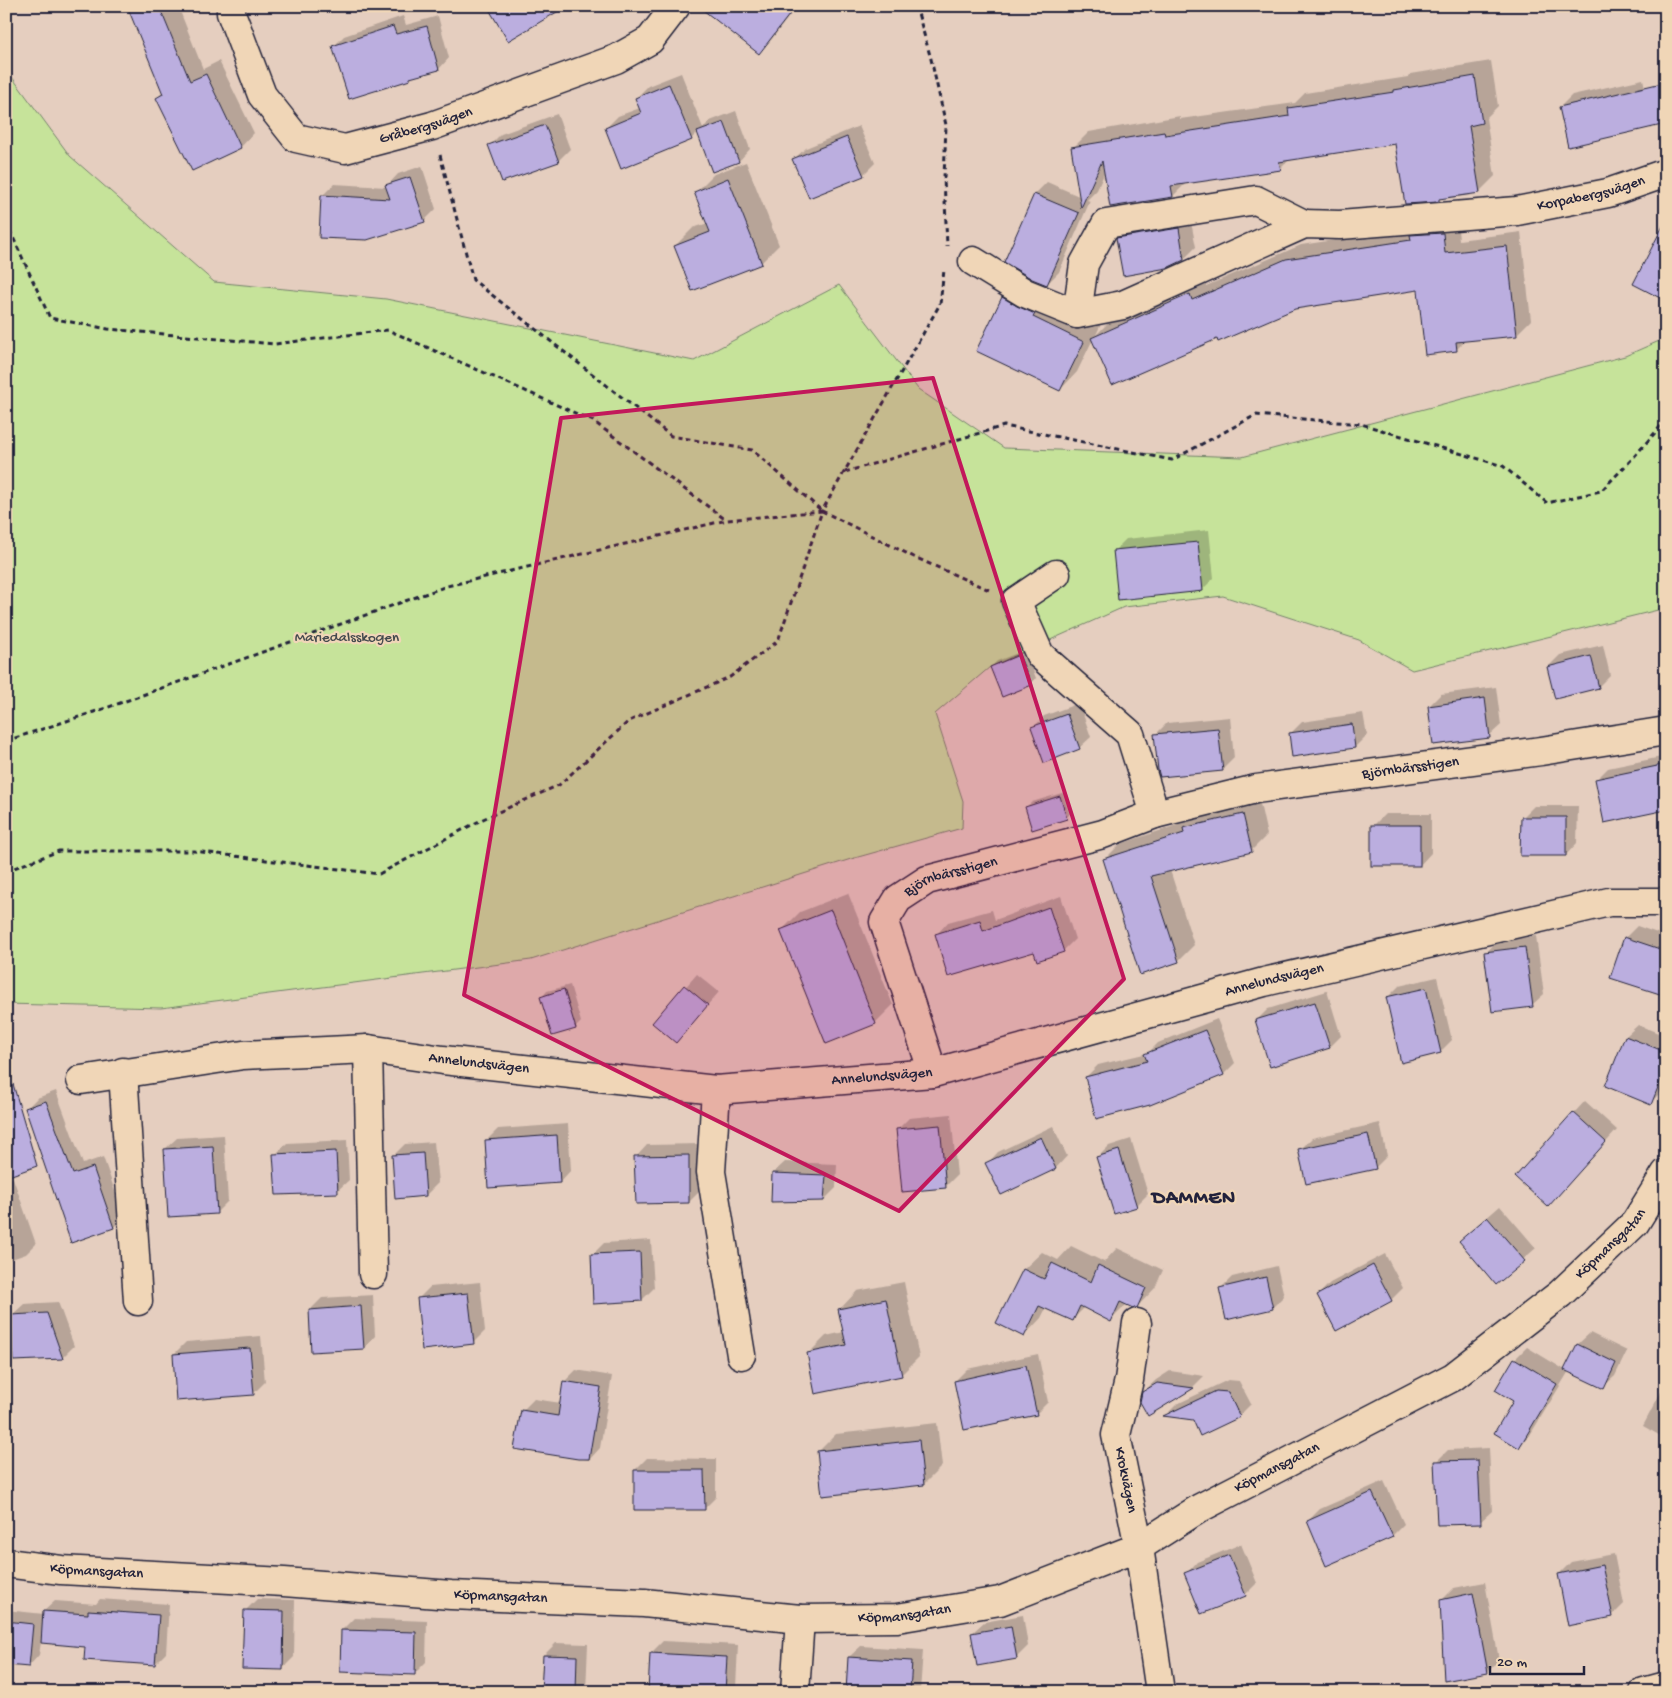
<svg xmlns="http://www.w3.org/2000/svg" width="1672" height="1698" font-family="'Gochi Hand',sans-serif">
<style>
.green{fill:#c6e39a;stroke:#74826a}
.shadow{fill:#0003;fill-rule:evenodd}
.building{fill:#bbaedf;stroke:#22223b}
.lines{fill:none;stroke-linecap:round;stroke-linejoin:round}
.street-casing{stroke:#22223b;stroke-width:31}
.path{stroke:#22223b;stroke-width:3;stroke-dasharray:5 4;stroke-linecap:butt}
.street{stroke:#f0d6b7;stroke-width:28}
.marked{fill:#c2185b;fill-opacity:0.2;stroke:#c2185b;stroke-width:4;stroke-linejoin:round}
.labels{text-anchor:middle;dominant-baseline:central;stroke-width:4.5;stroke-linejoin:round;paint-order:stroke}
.street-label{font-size:15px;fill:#22223b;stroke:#f0d6b7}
.park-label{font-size:15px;fill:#43494e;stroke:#f0d6b7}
.district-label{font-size:20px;font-weight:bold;letter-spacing:1px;fill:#22223b;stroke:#f0d6b7}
</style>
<rect width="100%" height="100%" fill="#e5cebf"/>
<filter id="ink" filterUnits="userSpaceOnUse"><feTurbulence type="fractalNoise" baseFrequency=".02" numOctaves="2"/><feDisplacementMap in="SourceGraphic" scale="10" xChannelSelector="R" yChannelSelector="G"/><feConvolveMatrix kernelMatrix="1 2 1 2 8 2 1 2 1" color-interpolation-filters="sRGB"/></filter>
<g filter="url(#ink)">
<!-- green -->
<path class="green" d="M6,69L70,156L214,282L386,299L694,361L839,285L918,389L1004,448L1242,457L1625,356L1666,338V608L1412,670L1359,640L1223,596L1124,607L990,667L935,714L963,801L962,828L851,859L531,960L161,1008L6,1004Z"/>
<!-- shadow -->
<g class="shadow">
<path d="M107,6H127L107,9Z"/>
<path d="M128,6H178L203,69L219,61L254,133L241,147L193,170L157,98L163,92Z"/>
<path d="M721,6H797L771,40L759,52Z"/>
<path d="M1660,6H1666V34Z"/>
<path d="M403,16L406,25L438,16L449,58L439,69L411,76L334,46L344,36Z"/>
<path d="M1491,61L1498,106L1486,118L1495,176L1479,192L1441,198L1438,200L1396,143L1290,159L1280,169L1187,182L1173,196L1105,172L1097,190L1087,200L1090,201L1059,272L1047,284L1006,261L1035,194L1047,182L1081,197L1073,148L1089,132L1180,116V119L1295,103L1305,93L1408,77L1411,74Z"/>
<path d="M681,73L703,128L710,121L736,111L750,149L739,161L698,132L691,139L606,128L618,116L640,108L636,98L648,86Z"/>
<path d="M1643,79L1652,117L1560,107L1572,95Z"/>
<path d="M557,114L570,149L558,161L490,145L501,134Z"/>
<path d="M859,126L875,163L863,175L794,159L806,148Z"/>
<path d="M746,162L779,245L761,263L675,246L693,228L708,223L696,192L714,174Z"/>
<path d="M422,166L436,209L424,221L322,196L334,184L386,187L398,174Z"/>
<path d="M1190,217L1196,247L1184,259L1117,239L1129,227Z"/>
<path d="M1457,219L1459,240L1521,232L1531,320L1516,335L1466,340L1456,350L1419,289L1295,308L1218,337L1093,339L1077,372L1060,390L1003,298L1021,280L1050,299L1101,324L1096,335L1107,324L1205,280L1206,286L1301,245L1419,227ZM1008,300L1023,309L1022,311L1008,303Z"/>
<path d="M1209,530L1214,578L1202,590L1114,551L1126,539Z"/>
<path d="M1603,645L1610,675L1598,687L1548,667L1560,655Z"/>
<path d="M1025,650L1036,678L1031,684L991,667L997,661Z"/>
<path d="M1496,687L1501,725L1489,736L1429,706L1441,694Z"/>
<path d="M1079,703L1091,737L1079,748L1033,728L1044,716Z"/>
<path d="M1363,713L1367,735L1355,747L1290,734L1302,722Z"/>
<path d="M1230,717L1234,758L1222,770L1155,735L1167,723Z"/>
<path d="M1666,756V809L1596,780L1608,768Z"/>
<path d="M1065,792L1072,812L1066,818L1026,807L1032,802Z"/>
<path d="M1259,799L1267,835L1251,851L1170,870L1194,945L1178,961L1104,860L1120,844L1192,820L1200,812Z"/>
<path d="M1534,806H1578L1577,843L1566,855L1522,818Z"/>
<path d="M1385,814H1431V853L1420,865L1373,826Z"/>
<path d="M848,893L893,1005L875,1023L782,930L800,912Z"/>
<path d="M1061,896L1075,939L1063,951L937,934L948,922L992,910L995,920Z"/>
<path d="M1637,926L1666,936V995L1625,938Z"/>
<path d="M1536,936L1544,994L1532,1005L1486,953L1497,941Z"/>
<path d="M697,974L719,992L675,1042L654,1023Z"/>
<path d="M1437,977L1452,1040L1440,1052L1387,998L1399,986Z"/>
<path d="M570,985L581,1022L575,1028L542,997L547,991Z"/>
<path d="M1327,991L1341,1036L1330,1047L1256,1021L1268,1009Z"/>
<path d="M1217,1019L1235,1063L1224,1074L1086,1077L1098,1065L1148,1053L1158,1043Z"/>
<path d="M1638,1025L1666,1036V1083L1662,1091L1650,1103L1607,1086L1626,1036Z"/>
<path d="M56,1091L83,1164L103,1157L124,1217L114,1227L72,1241L27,1108L37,1098Z"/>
<path d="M1585,1101L1617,1130L1560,1193L1574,1113Z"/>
<path d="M951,1114L957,1175L945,1187L897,1130L909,1118Z"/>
<path d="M1380,1123L1387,1156L1375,1168L1300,1150L1312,1138Z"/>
<path d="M568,1124L571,1170L560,1182L486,1141L498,1129Z"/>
<path d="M1053,1126L1067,1156L1056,1168L1001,1193L987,1164L998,1152Z"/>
<path d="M224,1135L228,1201L216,1213L165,1149L177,1138Z"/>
<path d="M1131,1139L1148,1194L1136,1206L1097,1158L1109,1146Z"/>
<path d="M347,1140L349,1180L337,1191L275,1155L287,1143Z"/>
<path d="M434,1142L438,1183L426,1195L393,1156L405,1144Z"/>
<path d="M700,1144L701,1190L689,1202L636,1157L647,1145Z"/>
<path d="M785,1162L837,1164L836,1188L824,1200L773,1173Z"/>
<path d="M13,1178L36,1244L26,1254L6,1261V1180Z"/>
<path d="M1500,1206L1536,1248L1496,1283L1460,1241Z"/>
<path d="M651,1240L654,1288L642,1300L592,1255L604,1243Z"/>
<path d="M1071,1246L1104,1262L1117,1248L1163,1270L1155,1288L1137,1307L1127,1304L1111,1320L1085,1307L1072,1320L1046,1308L1041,1318L1024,1336V1269L1042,1252L1058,1260Z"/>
<path d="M1385,1254L1403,1288L1391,1300L1336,1329L1318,1295L1330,1283Z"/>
<path d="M1277,1266L1284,1296L1272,1308L1220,1289L1232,1277Z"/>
<path d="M480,1282L485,1331L473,1343L418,1299L430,1287Z"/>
<path d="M904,1282L919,1357L901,1375L808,1354L826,1336L844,1332L840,1309L857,1291Z"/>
<path d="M373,1295L375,1336L364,1348L310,1310L322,1298Z"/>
<path d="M58,1302L74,1346L62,1358L12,1315L24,1304Z"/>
<path d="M1590,1333L1627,1351L1615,1376L1603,1387L1569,1371L1530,1435L1519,1447L1515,1400L1497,1389L1515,1359L1527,1347L1565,1370L1578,1344Z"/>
<path d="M261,1336L265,1382L253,1394L174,1354L186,1342Z"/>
<path d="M1038,1354L1048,1402L1036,1414L955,1381L967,1369Z"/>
<path d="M576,1370L612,1376L600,1448L589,1460L516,1448L522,1411L534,1399L561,1403L564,1382Z"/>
<path d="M1170,1371L1204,1376L1193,1387L1149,1414L1143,1392L1156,1380Z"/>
<path d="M1228,1380L1239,1381L1251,1404L1239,1416L1194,1419L1166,1415L1177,1404Z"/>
<path d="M1666,1387V1439L1643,1426L1662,1390Z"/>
<path d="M937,1423L942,1466L924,1484L823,1495L818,1452L836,1434Z"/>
<path d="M1489,1448L1492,1511L1480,1522L1436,1462L1448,1450Z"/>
<path d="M647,1458L716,1459V1497L704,1509L635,1470Z"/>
<path d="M1384,1481L1404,1524L1392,1536L1308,1521L1320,1509Z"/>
<path d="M1241,1544L1257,1583L1246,1594L1202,1613L1186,1574L1197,1562Z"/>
<path d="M1614,1554L1624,1604L1612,1616L1559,1574L1571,1562Z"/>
<path d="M1485,1582L1499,1660L1488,1672L1442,1600L1454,1588Z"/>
<path d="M100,1599L169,1604L166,1653L155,1664L87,1646L41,1642L39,1655L29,1666L6,1663V1610L44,1614V1611L55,1601L96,1604Z"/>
<path d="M257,1599L295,1600L294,1657L282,1669L245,1611Z"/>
<path d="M1023,1615L1028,1646L1016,1658L972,1633L984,1622Z"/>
<path d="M354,1618L427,1621L426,1662L414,1674L342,1630Z"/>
<path d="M663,1641L738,1645L736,1688L733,1692H649L651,1653Z"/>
<path d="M556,1643L588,1644L586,1692H543L544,1655Z"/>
<path d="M861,1646L923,1650L920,1692H847L849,1657Z"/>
<path d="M1135,1687V1692H1107L1110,1689Z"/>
</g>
<!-- building -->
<g class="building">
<path d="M127,6H159L190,81L206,74L241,148L192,171L156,98L163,94Z"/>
<path d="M487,6H567L508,41Z"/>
<path d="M698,6H796L759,54Z"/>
<path d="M393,26L396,34L427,26L439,70L410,78V80L349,99L332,46Z"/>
<path d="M1475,76L1482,123L1469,126L1480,193L1439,199V202L1405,204L1395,144L1279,162L1281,170L1171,186L1173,197L1110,207L1102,161L1081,208L1071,147L1164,132L1165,135L1289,116L1288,108L1394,92V90Z"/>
<path d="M1666,82V124L1568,147L1559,107Z"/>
<path d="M669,84L692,140L621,169L605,128L641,113L635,98Z"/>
<path d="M724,122L739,162L712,172L697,132Z"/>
<path d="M545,125L559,162L502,182L488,145Z"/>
<path d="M847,137L864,176L809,198L792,159Z"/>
<path d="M410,177L425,222L367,240L319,238L321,195L390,199L385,185Z"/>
<path d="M728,178L762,264L692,291L674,246L710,232L694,192Z"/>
<path d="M1034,194L1079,213L1047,285L1032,279L1004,262Z"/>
<path d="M1666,220V301L1633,284Z"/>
<path d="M1179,228L1184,260L1167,268L1123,276L1116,238Z"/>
<path d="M1443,233L1445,253L1507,246L1517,336L1456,342L1457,351L1425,355L1418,290L1295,309L1218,342L1217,339L1112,385L1091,338L1190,294L1192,300L1286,259L1411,240L1410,235Z"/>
<path d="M1002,297L1017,306L1035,314L1033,317L1084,342L1060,391L976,351Z"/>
<path d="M1198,542L1203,591L1118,600L1113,550Z"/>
<path d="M1019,655L1032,685L1002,697L990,667Z"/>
<path d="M1591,656L1599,688L1555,699L1547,667Z"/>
<path d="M1485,698L1490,738L1433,745L1428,706Z"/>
<path d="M1067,714L1080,749L1044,763L1031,727Z"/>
<path d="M1352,724L1355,748L1292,757L1289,733Z"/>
<path d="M1218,728L1223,771L1160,777L1158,770L1154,734Z"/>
<path d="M1662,765L1666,782V810L1604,823L1595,779Z"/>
<path d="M1060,796L1067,819L1032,830L1025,807Z"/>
<path d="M1243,814L1252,852L1151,876L1179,962L1140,975L1103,859L1184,833L1183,828Z"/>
<path d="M1521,817H1566V856H1520Z"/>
<rect x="1371" y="825" width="49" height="41"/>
<path d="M1049,907L1064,952L1037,961L1034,952L948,977L935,934L980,920L983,931Z"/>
<path d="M831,910L876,1024L826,1044L780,930Z"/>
<path d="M1624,937L1666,951V996L1610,978Z"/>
<path d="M1525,947L1533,1007L1492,1012L1484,952Z"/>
<path d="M684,985L708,1005L676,1043L652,1023Z"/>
<path d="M1426,988L1441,1053L1401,1063L1386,997Z"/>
<path d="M564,989L576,1029L552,1036L540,997Z"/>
<path d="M1315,1002L1330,1048L1270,1067L1255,1020Z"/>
<path d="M1205,1030L1224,1075L1150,1105L1096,1119L1085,1077L1147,1061L1144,1054Z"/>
<path d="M1625,1036L1666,1052V1067L1651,1105L1605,1086Z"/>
<path d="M13,1084L37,1166L6,1177V1085Z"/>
<path d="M46,1101L73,1174L93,1167L114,1228L71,1243L25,1108Z"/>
<path d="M1573,1112L1606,1142L1548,1207L1515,1177Z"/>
<path d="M940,1125L946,1188L902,1192L896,1129Z"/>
<path d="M1368,1134L1376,1169L1306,1184L1298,1149Z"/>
<path d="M557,1135L560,1183L488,1188L485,1140Z"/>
<path d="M1041,1137L1056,1169L1001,1195L985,1163Z"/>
<path d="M213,1146L217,1214L168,1217L164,1149Z"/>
<path d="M1119,1150L1137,1207L1114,1214L1096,1157Z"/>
<path d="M336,1151L338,1193L276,1195L273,1154Z"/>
<path d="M423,1153L426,1196L395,1199L392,1155Z"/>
<path d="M689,1155V1203L636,1204L634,1156Z"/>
<path d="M772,1173L826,1175L824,1201L771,1202Z"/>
<path d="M1487,1217L1525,1261L1496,1285L1459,1241Z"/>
<path d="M640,1252L642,1301L593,1304L591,1254Z"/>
<path d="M1052,1263L1091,1282L1098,1265L1146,1288L1137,1308H1133L1120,1302L1111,1322L1080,1306L1073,1321L1039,1306L1024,1337L996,1323L1023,1269L1044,1279Z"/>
<path d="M1373,1265L1392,1301L1336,1331L1317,1295Z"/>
<path d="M1266,1277L1273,1309L1226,1320L1219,1288Z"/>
<path d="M468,1293L474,1344L422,1350L417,1298Z"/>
<path d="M886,1299L902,1376L815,1394L807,1353L846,1345L838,1309Z"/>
<path d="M361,1306L364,1349L311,1352L309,1310Z"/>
<path d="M47,1313L63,1359L13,1361L11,1315Z"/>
<path d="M1577,1344L1616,1363L1604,1389L1564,1370Z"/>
<path d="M250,1348L254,1395L176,1401L173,1354Z"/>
<path d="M1514,1358L1557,1384L1519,1448L1494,1433L1513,1401L1495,1390Z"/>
<path d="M1026,1365L1037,1415L964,1430L954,1381Z"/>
<path d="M563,1381L601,1387L589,1459H578L514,1449L521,1410L558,1416Z"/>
<path d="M1157,1383L1194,1388L1148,1416L1140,1402L1142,1392Z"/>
<path d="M1216,1391L1228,1392L1240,1417L1200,1436L1193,1420L1163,1416Z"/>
<path d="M919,1440L924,1485L822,1496L817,1451Z"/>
<path d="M1478,1460L1481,1524L1437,1525L1434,1461Z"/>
<path d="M634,1470H704L705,1510H634Z"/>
<path d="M1372,1492L1393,1537L1326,1566L1307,1521Z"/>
<path d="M1229,1555L1246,1596L1201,1614L1184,1573Z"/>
<path d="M1602,1565L1613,1617L1568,1626L1558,1574Z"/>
<path d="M1473,1593L1488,1673L1444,1681L1440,1600Z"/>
<path d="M88,1610L159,1615L155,1665L84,1660L85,1647L41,1643L43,1611L88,1614Z"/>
<path d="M244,1610L284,1611L283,1670L242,1669Z"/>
<path d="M6,1621L33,1624L29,1667L6,1665Z"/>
<path d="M1011,1626L1017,1659L977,1666L971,1633Z"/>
<path d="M341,1630L416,1632L415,1675L340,1672Z"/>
<path d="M650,1653L727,1657L725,1692H648Z"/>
<path d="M543,1655L577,1656L576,1692H541Z"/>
<path d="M848,1657L912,1661L910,1692H846Z"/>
</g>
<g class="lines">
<defs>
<g id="street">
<path id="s1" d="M231,6V13L262,95L296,138L345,149L432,126L616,59L650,40L676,6"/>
<path id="s2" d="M973,261L1025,293L1077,314L1123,305L1304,224L1340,225L1517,211L1608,193L1666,173"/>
<path d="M1077,314L1084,264L1106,224L1256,200L1304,224"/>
<path d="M1056,574L1016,601L1040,655L1130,734L1155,814"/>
<path d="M368,1049L373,1274"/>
<path d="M123,1072L138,1301"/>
<path id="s3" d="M933,1073L884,922L898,899L927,880L1103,834L1155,814L1256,789L1541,751L1666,731"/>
<path id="s4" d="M81,1080L243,1055L368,1049L443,1060L716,1090L933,1073L1264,982L1609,902H1666"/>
<path d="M716,1090L711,1172L741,1355"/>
<path id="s5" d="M1137,1323L1129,1380L1116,1435L1139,1547L1160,1692"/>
<path id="s6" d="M6,1563L61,1570L284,1582L451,1595L644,1603L800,1619L897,1618L1000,1601L1139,1547L1200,1508L1453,1377L1560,1294L1635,1223L1666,1173"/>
<path d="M795,1692L800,1619"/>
<path d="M1644,1692L1666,1686"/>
</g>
</defs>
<!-- street casing -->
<use href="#street" class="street-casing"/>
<!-- path -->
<g class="path">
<path d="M916,6L931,59L946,125L944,178L947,246"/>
<path d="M440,155L473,280L671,436L752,450L822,511"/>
<path d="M6,222L50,318L108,329L275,344L388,330L593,421L726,520"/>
<path d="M845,472L1004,426L1172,460L1256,415L1361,424L1503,466L1547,503L1601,491L1633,458L1666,420"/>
<path d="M6,741L106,708L447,586L727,520L822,511L940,304L944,270"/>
<path d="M6,871L59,851H194L379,874L483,819L559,785L629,721L730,677L778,641L822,511L914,557L989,590"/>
</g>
<!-- street -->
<use href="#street" class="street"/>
</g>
</g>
<!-- marked area -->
<path class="marked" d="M933,378L1124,979L899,1211L464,995L561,418Z"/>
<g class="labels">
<!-- street labels -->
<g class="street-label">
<text stroke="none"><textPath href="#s1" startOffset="284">Gråbergsvägen</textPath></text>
<text stroke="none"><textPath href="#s2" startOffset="652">Korpabergsvägen</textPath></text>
<text stroke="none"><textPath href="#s3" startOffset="718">Björnbärsstigen</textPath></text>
<text stroke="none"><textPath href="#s3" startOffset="244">Björnbärsstigen</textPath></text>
<text stroke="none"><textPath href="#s4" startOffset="1211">Annelundsvägen</textPath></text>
<text stroke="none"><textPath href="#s4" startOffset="401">Annelundsvägen</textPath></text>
<text stroke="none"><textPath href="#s4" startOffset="806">Annelundsvägen</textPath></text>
<text stroke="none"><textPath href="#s6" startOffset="1711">Köpmansgatan</textPath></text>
<text stroke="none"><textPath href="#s6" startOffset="1306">Köpmansgatan</textPath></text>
<text stroke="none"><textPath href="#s5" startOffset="160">Krokvägen</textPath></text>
<text stroke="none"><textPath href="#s6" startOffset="91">Köpmansgatan</textPath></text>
<text stroke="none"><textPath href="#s6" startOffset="496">Köpmansgatan</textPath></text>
<text stroke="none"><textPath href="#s6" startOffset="901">Köpmansgatan</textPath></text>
</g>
<!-- park labels -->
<g class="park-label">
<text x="347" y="638">Mariedalsskogen</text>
</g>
<!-- district labels -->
<g class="district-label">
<text x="1194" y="1199">DAMMEN</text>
</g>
</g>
<!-- margin -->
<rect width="1672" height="1698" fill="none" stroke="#f0d6b7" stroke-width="25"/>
<rect x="12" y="12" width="1647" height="1673" fill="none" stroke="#22223b" stroke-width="2" filter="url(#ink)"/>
<!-- scale -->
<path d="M1490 1666v8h94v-8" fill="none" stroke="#22223b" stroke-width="2.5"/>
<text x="1497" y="1666" font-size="15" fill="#22223b" stroke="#f0d6b7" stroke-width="4" paint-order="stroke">20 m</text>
</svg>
